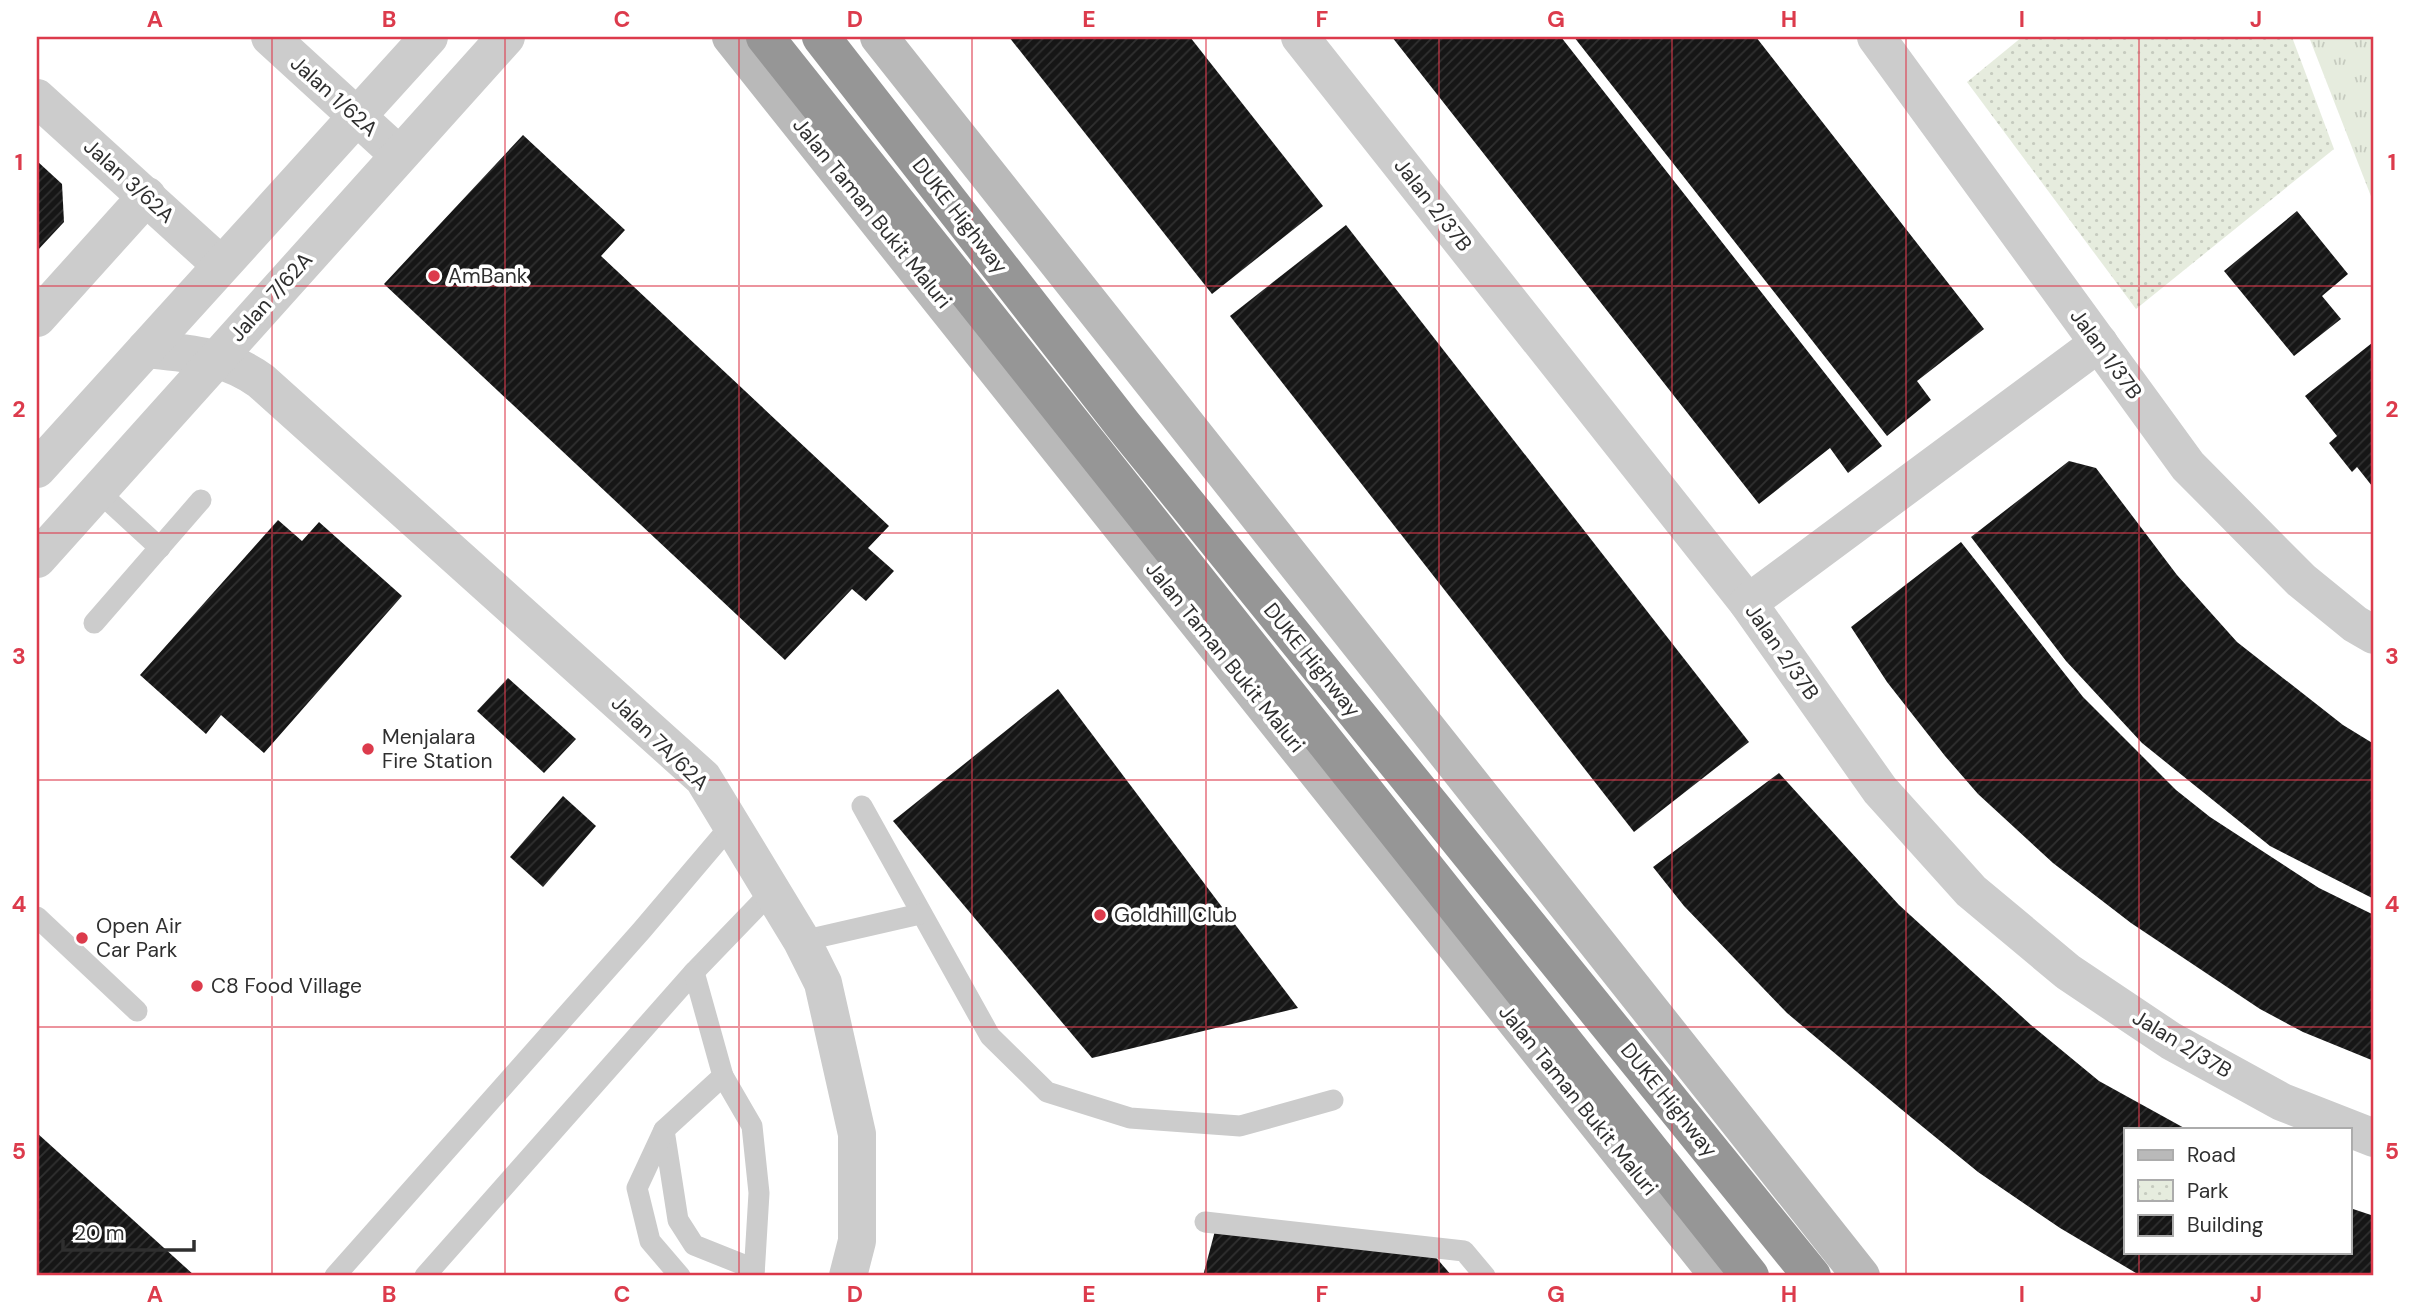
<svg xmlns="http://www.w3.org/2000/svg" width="2411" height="1313" font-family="'DM Sans',sans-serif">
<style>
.grass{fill:url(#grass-tufts)}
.park{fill:url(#park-dots)}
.building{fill:url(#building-hatch)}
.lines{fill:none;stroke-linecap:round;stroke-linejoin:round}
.lane{stroke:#ccc;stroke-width:21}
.street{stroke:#ccc;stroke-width:38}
.secondary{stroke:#b9b9b9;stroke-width:38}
.highway{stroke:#969696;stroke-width:38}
.grid{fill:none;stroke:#dc3b4c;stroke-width:2;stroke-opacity:0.55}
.poi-dot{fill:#dc3b4c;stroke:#fff;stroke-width:2.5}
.labels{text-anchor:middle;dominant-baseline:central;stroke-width:7;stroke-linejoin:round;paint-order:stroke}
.street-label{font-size:21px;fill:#2f2f2f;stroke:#fff}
.poi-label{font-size:21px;fill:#2f2f2f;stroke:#fff;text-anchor:start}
.neatline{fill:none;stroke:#dc3b4c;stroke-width:2.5}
.grid-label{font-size:23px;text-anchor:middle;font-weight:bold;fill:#dc3b4c}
</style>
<defs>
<pattern id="grass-tufts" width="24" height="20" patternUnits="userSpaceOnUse" patternTransform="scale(1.75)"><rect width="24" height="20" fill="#e6ecde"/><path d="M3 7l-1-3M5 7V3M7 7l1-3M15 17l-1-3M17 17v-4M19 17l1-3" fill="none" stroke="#c6cbbf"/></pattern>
<pattern id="park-dots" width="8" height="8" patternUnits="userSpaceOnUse" patternTransform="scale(1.75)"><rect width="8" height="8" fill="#e6ecde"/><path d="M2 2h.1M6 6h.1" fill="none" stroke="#c6cbbf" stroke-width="1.8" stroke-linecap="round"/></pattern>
<pattern id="building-hatch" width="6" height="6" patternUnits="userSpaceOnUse" patternTransform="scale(1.75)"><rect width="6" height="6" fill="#161616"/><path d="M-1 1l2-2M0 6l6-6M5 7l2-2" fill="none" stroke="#303030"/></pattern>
</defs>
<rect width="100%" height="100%" fill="#fff"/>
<!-- grass -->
<path class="grass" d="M2309,37H2374V204Z"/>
<!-- park -->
<path class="park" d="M2022,37H2292L2334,149L2136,309L1967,82Z"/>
<!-- building -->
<g class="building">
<path d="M1009,37H1190L1323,206L1212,294Z"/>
<path d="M1392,37H1561L1882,446L1848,473L1830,448L1759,504Z"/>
<path d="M1574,37H1756L1984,329L1917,381L1931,400L1887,436Z"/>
<path d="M523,135L625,230L601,256L889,526L868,548L894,571L866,601L852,589L785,660L384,284Z"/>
<path d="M37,161L62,184L64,222L37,251Z"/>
<path d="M2297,211L2348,274L2322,296L2341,319L2294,356L2224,271Z"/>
<path d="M1346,225L1749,742L1634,832L1230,316Z"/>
<path d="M2372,343L2374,485L2372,486L2357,467L2352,472L2329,443L2337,436L2305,396Z"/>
<path d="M2069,461L2096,468L2177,575L2237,642L2343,725L2374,744V899L2270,846L2142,743L2066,661L1971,537Z"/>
<path d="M278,520L302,541L319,522L402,596L264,753L221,715L206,734L140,675Z"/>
<path d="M1961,542L2083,697L2176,790L2210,817L2319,888L2374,915V1061L2303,1032L2260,1009L2131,923L2053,863L1978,794L1945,756L1887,682L1851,627Z"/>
<path d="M508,678L576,739L544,773L477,711Z"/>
<path d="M1058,689L1298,1008L1092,1058L893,821Z"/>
<path d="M1779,773L1899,905L2031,1025L2099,1081L2186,1129H2126V1252H2350V1208L2374,1216V1276H2141L2060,1228L1978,1172L1901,1109L1787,1013L1684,906L1653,867Z"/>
<path d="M563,796L596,826L543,887L510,857Z"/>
<path d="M37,1133L195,1276H37Z"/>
<path d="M1216,1227L1426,1246L1452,1276H1203Z"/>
</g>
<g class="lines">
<!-- lane -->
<g class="lane">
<path d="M98,491L160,548"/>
<path d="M94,623L201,500"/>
<path d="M862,806L990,1036L1047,1092L1130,1118L1240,1126L1333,1100"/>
<path d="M37,917L137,1011"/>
<path d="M802,941L920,914"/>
<path d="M723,1076L752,1126L759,1193L754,1276"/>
<path d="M664,1130L678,1220L694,1245L754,1269"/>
<path d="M1205,1222L1464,1251L1485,1276"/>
<path d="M335,1276L642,930L732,824"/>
<path d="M425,1276L694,972L772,891"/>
<path d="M680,1276L650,1241L637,1188L664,1130L723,1076L694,972"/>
</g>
<!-- street -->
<g class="street">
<path d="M270,37L399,155"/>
<path d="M1300,37L1748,603L1880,790L1971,891L2068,972L2171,1041L2282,1102L2374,1138"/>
<path d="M1876,37L2188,466L2301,580L2355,624L2374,635"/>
<path d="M37,98L221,265"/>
<path d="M37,318L147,196"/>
<path d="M146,349C188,354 226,355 261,381L703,778L802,941L823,983L857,1134V1241L848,1276"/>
<path d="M37,469L429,37"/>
<path d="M37,559L506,37"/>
<path d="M1748,603L2099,343"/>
</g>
<!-- secondary -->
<g class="secondary">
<path d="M731,37L1719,1276"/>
<path d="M879,37L1861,1276"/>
</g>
<!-- highway -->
<g class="highway">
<path d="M765,37L1750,1276"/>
<path d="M821,37L1123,425L1812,1276"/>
</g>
</g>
<!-- grid -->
<path class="grid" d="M272,37V1276M505,37V1276M739,37V1276M972,37V1276M1206,37V1276M1439,37V1276M1672,37V1276M1906,37V1276M2139,37V1129M37,286H2374M37,533H2374M37,780H2374M37,1027H2374M2139,1252V1276"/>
<!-- markers -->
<g class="poi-dot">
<circle cx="434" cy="276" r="7"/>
<circle cx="368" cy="749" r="7"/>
<circle cx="1100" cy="915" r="7"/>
<circle cx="82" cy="938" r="7"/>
<circle cx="197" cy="986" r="7"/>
</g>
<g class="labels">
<!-- street labels -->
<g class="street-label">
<text transform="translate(334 96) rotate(42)">Jalan 1/62A</text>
<text transform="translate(129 181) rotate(42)">Jalan 3/62A</text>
<text transform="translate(1433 205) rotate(52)">Jalan 2/37B</text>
<text transform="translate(872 213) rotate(51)">Jalan Taman Bukit Maluri</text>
<text transform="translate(960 216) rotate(52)">DUKE Highway</text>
<text transform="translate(271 297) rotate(-48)">Jalan 7/62A</text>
<text transform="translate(2106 354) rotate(54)">Jalan 1/37B</text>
<text transform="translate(1782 652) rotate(55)">Jalan 2/37B</text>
<text transform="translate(1225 657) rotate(51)">Jalan Taman Bukit Maluri</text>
<text transform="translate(1312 660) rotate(51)">DUKE Highway</text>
<text transform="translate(660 743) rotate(44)">Jalan 7A/62A</text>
<text transform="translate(2182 1044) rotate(31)">Jalan 2/37B</text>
<text transform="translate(1578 1100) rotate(51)">Jalan Taman Bukit Maluri</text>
<text transform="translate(1669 1100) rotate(51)">DUKE Highway</text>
</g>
<!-- poi labels -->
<g class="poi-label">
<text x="448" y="276">AmBank</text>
<text x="382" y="737">Menjalara<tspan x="382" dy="24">Fire Station</tspan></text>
<text x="1114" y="915">Goldhill Club</text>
<text x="96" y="926">Open Air<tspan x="96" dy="24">Car Park</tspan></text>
<text x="211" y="986">C8 Food Village</text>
</g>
</g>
<!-- border -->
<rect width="2411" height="1313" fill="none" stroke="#ffffff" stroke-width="77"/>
<!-- legend -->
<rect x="2124" y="1128" width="228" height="126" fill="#ffffff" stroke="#acacac" stroke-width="2"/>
<rect x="2138" y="1150" width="35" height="10" fill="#b9b9b9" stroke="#acacac" stroke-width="2"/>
<text x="2187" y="1162" font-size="21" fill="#2f2f2f">Road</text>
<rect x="2138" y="1180" width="35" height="21" fill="url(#park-dots)" stroke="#acacac" stroke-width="2"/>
<text x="2187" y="1198" font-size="21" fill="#2f2f2f">Park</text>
<rect x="2138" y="1215" width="35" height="21" fill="url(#building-hatch)" stroke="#acacac" stroke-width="2"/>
<text x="2187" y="1232" font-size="21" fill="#2f2f2f">Building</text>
<!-- scale -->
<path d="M63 1240v10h131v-10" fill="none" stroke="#2f2f2f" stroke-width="3.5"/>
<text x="74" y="1240" font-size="21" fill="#2f2f2f" stroke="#ffffff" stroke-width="5" paint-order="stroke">20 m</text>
<rect x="38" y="38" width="2334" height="1236" class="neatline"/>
<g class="grid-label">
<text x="155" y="27">A</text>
<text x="389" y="27">B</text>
<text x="622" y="27">C</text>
<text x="855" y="27">D</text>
<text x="1089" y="27">E</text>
<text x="1322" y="27">F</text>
<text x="1556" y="27">G</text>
<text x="1789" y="27">H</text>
<text x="2022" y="27">I</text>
<text x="2256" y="27">J</text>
<text x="19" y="170">1</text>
<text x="2392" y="170">1</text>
<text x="19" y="417">2</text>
<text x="2392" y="417">2</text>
<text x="19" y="664">3</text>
<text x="2392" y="664">3</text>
<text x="19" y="912">4</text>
<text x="2392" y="912">4</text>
<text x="19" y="1159">5</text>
<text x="2392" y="1159">5</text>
<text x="155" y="1302">A</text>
<text x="389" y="1302">B</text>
<text x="622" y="1302">C</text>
<text x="855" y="1302">D</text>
<text x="1089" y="1302">E</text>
<text x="1322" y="1302">F</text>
<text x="1556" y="1302">G</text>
<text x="1789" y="1302">H</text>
<text x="2022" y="1302">I</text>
<text x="2256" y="1302">J</text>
</g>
</svg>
